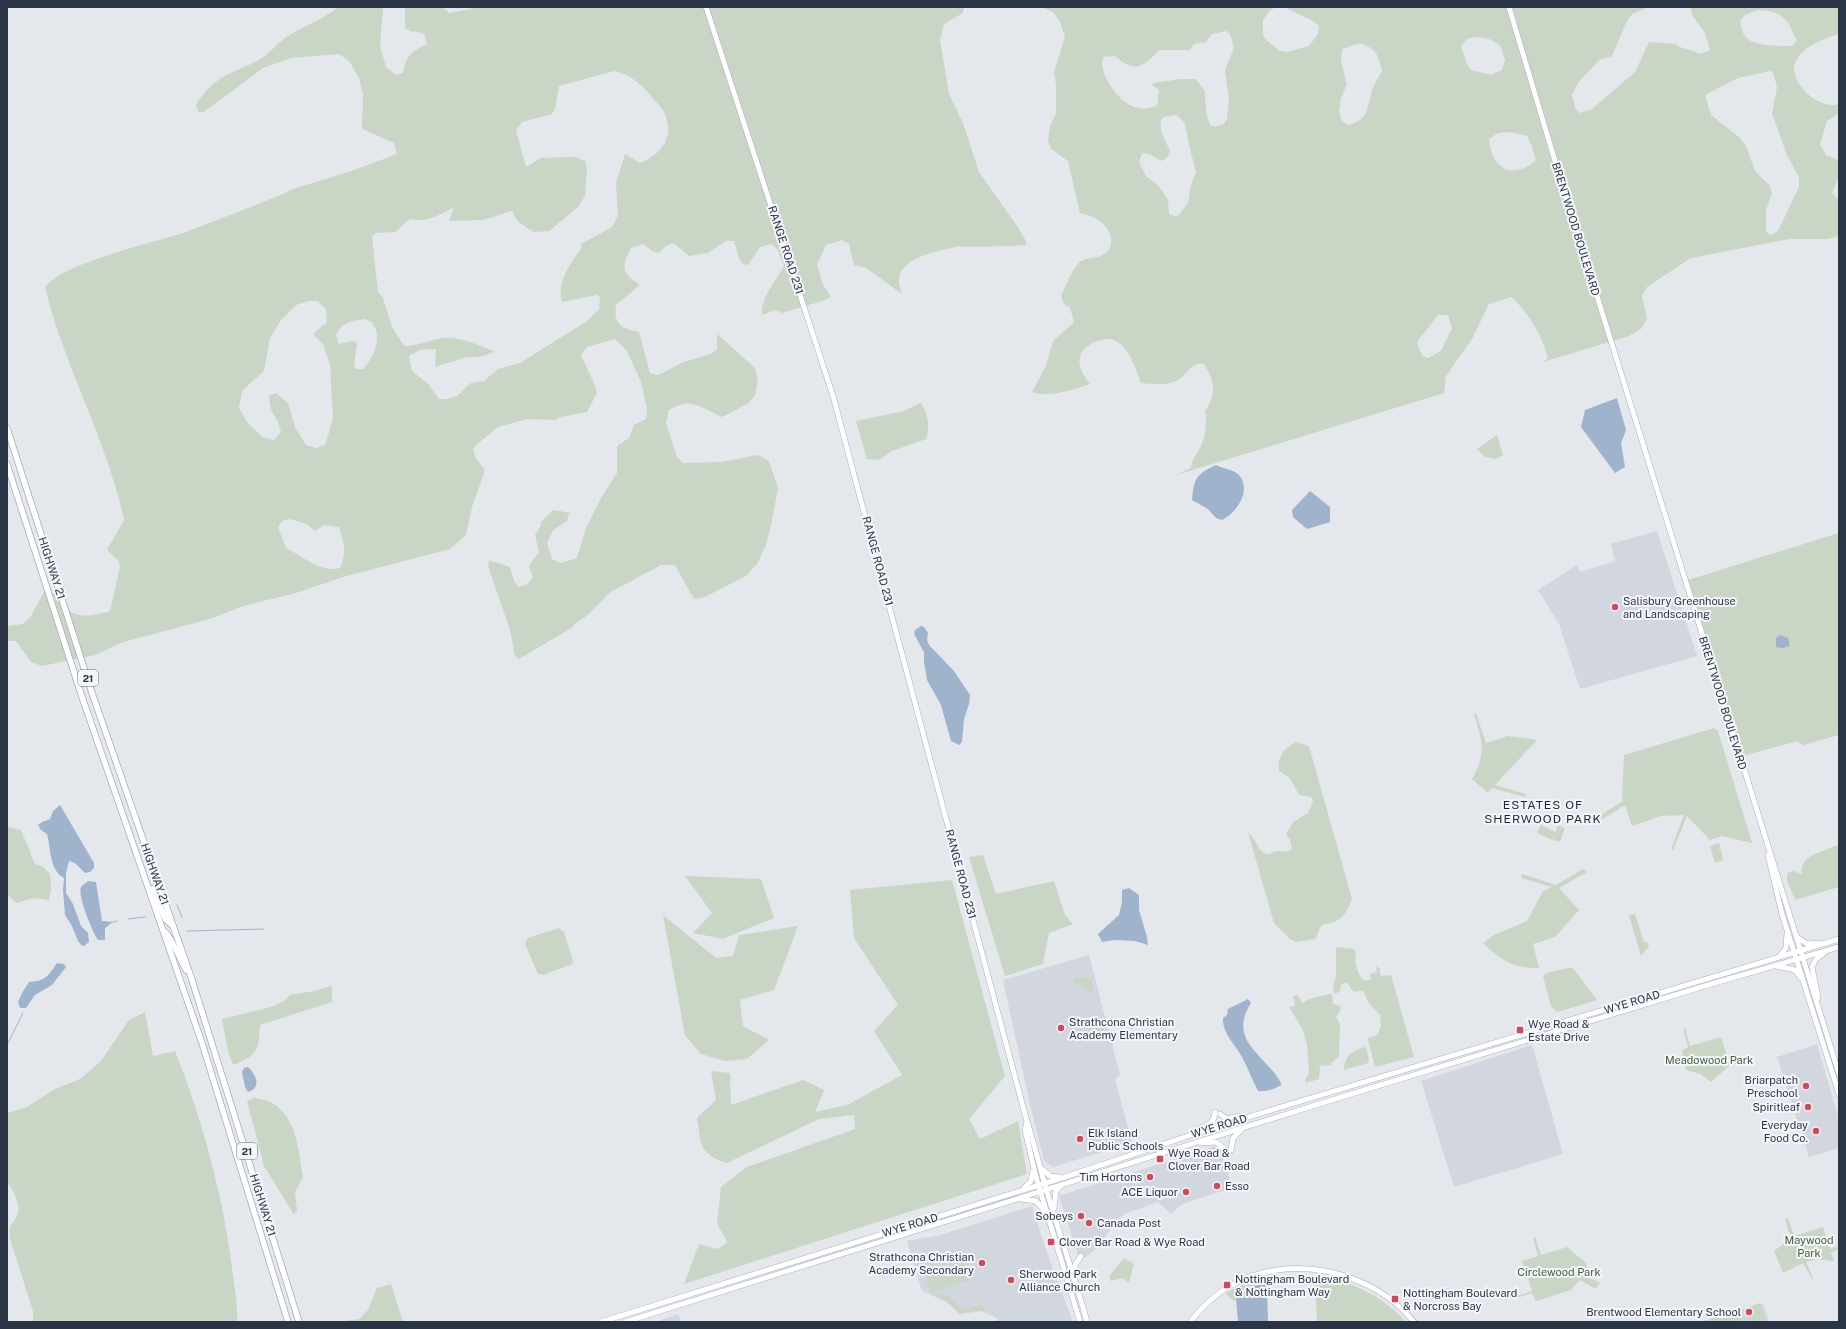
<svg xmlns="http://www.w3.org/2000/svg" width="1846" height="1329" font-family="'Public Sans',sans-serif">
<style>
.built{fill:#d2d6de}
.green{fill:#c9d6c5;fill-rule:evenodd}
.water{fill:#9fb4cc}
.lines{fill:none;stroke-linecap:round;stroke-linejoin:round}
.stream{stroke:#9fb4cc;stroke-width:1}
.secondary-casing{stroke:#a9aeb7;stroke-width:6}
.primary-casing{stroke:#a3abb8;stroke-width:7}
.secondary{stroke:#fff;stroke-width:5}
.primary{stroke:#fff;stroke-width:5.5}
.poi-dot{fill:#d1495b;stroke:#f4f6f9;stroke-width:1.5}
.labels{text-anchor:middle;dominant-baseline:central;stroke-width:4;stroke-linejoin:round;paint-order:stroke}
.shield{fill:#f4f6f9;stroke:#676e7b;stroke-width:1}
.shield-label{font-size:10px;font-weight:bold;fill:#2b3445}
.street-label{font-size:11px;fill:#2b3445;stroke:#f4f6f9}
.poi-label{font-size:11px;fill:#2b3445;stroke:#f4f6f9;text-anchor:start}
.park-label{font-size:11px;fill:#3f6138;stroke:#f4f6f9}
.neighbourhood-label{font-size:12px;letter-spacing:1px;fill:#1d2536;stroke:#f4f6f9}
</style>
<rect width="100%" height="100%" fill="#e4e7ec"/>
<!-- built -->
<g class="built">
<path d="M1657,531L1697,656L1580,689L1559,624L1538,590L1577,565L1580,572L1615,561L1611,544Z"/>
<path d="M1089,955L1120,1075L1115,1079L1132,1143L1053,1167L1044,1161L1029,1100L1003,980Z"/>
<path d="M1817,1044L1839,1120V1148L1809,1157L1777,1057Z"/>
<path d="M1532,1045L1563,1154L1454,1187L1421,1081Z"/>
<path d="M1219,1145L1232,1188L1182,1204L1171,1214L1158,1202L1124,1214L1117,1220L1098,1247L1080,1261L1059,1196Z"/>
<path d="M1032,1206L1048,1256L1073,1322H998L997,1318L982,1311L960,1314L947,1302L922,1291L907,1241L940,1235Z"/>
<path d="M1763,1303L1769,1322H1700Z"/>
<path d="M678,1314L681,1322H655Z"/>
</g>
<!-- green -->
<g class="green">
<path d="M338,7H383L380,46L386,67L396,75L403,73C406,55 411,52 427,44L424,34L414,31L412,32L405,28V7H442L449,13L471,9L472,7H964L963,13L944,24L940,40L949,94L963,123L979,172L1019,229L1026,241V245C1018,246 963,248 959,246C941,251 898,256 899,282C899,285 901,290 902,294L866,268L854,265L849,244L842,240L826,245L817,265L823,285L831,297C826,301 791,310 782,313L775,310L762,315C760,299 776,280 784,266L778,250L772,244L760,247L748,265L743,264L739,258L734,241H726L708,253L689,256L674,243L666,246L659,253L652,251L643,244L631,248C621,267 621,273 640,285L616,305C613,324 622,329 639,332L650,373L658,375L684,362L711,354L717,349V334L755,368L758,379L755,395L749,403L722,417C699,407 692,397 669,410L666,423L677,457L683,463L721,462L758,455L769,461L778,488L773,516L766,545L757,564L746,576L703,598L694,599L675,565H661L609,593L588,615L573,625V627L519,659L515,656L510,630L488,566L489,560L510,567L514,581L519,587L528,584L533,577L529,566L539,552L535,535L541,526L540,523L553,510L571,513L569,514L567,521L553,530L547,543L552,559L561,563L577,558L586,528L601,498L617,473V446L629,438L634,425L646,419L647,409L641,382L627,351L615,339L587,347L581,355C586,368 594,380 597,393L587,412L560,417L556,420L527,419L498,427L476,445L473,450L476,459L485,470L472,507L466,535L450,549L343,577L296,593L243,606L213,618L120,643L96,655L42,666L31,662L16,641H7V626L23,624L31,616L44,592L57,594C61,600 66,609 71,612C82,619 100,614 110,611L120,567L118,560L107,550L124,520C107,439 64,367 45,287C63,263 152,243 183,233C219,220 253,206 288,192L290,190C326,179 362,168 397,154L394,143L362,129L363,94L359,78L349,61L339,54L291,58L263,68L204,112H199L196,105C214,76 228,75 257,61C267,56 276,45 285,38C301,27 323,20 338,7ZM614,71C631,75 640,83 651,96C654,101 660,105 663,110C676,135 663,154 640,163L625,154L616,183L618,216L612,227L581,244L582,247C571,263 556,282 562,302L597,295L600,297L599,309L587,321L520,363L498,369L484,381L471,383L457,396L447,399H439L428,384L412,371L409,356L420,350L436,349L435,367L467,357H479L495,352C479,345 462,337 444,338C430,339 421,346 404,346L392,327L383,298L378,292L372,237L376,233L395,232L410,219C426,224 441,214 454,207L449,221L483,220L512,211L518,222L534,232L549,231L578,207L585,196L587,167L585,161L575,157L541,158L526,167L516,130L522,122L552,114L555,109L559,86ZM309,301H318L326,309L327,322L313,334L323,344L330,365L333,419L325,445L316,448L306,445L295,427L288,403L276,393L269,396L271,410L278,422L281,432L274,440L262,437L247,422L239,408L242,391L264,371L270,338L281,320L296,305ZM365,319C367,320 372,322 373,324C383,338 373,359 363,369H356L354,366L357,342L351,341L339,344L336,335C341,323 352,320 365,319ZM290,519L307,524L315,531L324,525L339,527C344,542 347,554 340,568C320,573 303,556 286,548L278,527L282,521Z"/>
<path d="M1042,7H1276L1269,11L1263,20V33L1264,38L1280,51L1288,52L1309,46L1318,34L1319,26L1315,22L1284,7H1649L1632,14L1626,23L1612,56L1599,60L1578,83L1572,95L1576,110L1580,113L1592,109L1635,72L1649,42L1676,44L1677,46L1701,54L1710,50L1705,33L1692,15L1691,7H1838L1839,34C1825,38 1804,46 1797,59C1784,79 1818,111 1839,104V113L1827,121L1820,144L1826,155L1838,160L1839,176L1832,193L1839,200V236L1828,239H1789L1691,258L1647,287L1642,296L1647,318L1641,329L1629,336L1543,362L1548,358C1541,333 1530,316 1512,297L1489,304L1472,339L1446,376L1444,393L1176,475L1191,468C1193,456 1200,451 1203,441C1206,433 1207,419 1205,411C1217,394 1215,382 1204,364C1189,362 1187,377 1176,381C1166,386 1151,384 1141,383C1135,368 1130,349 1116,341C1110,338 1106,339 1101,340C1075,347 1074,365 1090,384C1072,390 1050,398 1032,392L1046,366L1053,341L1074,322L1070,308L1064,304L1061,296C1065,288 1073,267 1081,261C1087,257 1098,259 1104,254C1119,244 1108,224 1095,218C1091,216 1085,215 1080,213L1068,161L1051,149L1048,140L1050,126L1056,114V85L1054,72L1065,37L1060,22L1053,12ZM1757,10C1784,11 1787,19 1797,41L1792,46C1781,46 1751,47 1744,35C1742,31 1741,25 1740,20L1745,15ZM1226,31L1230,34L1234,48L1225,70L1229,100L1227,119L1224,124L1215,127L1210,125L1206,112L1205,92L1196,79H1180L1154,83L1152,85L1159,90L1157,106C1149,108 1143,110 1135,107C1119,103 1098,74 1103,57L1115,56C1134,73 1143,68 1159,50H1190L1194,44L1206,42L1212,34ZM1476,37L1489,39L1500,45L1505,60L1502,70L1491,75L1471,70L1467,64L1461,46L1467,39ZM1360,43C1377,49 1378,55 1382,71C1379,76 1375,82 1373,88C1367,106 1370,119 1349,125L1342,121L1339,111L1341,98L1347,84L1341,62L1342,49ZM1770,71L1773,72L1777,87L1772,114L1787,155L1799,177V187L1778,231L1771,235L1766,232V210L1772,193L1769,185L1755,171L1746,146L1739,137L1711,115L1705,95L1738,78ZM1177,115L1185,123L1189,145L1196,172L1191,185L1188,203L1177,217L1169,214L1168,200L1158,185L1146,176L1139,162L1142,153L1149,154L1162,161L1167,158L1170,151C1166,141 1156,127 1163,117ZM1509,132L1527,136L1532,147L1536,160C1524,172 1506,176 1495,160C1491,154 1490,145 1489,139L1498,133ZM1438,315H1448L1452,328L1441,351L1428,358L1422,356L1417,342Z"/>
<path d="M921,403C928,413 930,427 926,439L892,451L879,460L867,459L856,421L904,411Z"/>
<path d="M1497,435L1503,455L1496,459L1485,457L1477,449Z"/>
<path d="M1839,533V735L1803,745L1797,741L1743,756L1688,580Z"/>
<path d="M1476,713L1486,743L1508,736L1537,740L1495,785L1526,794L1525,797L1492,788L1488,793L1472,779C1487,753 1482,741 1474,714Z"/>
<path d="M1714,728L1718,731L1752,843L1722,836L1710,840L1687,816L1673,850L1671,849L1684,815L1661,816L1632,826L1625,805L1603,819L1599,816L1623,801L1622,796L1624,755Z"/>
<path d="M1296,742L1309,746L1352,899C1349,907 1346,915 1338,920C1325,928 1322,917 1316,939L1297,942L1290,939L1274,923L1248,832C1256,839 1260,856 1270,854C1273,853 1274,851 1277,851C1284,850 1284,854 1292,849L1290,839L1286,834L1293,822L1308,813L1313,801L1311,797L1299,795L1290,778L1279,771C1277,757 1284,748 1296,742Z"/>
<path d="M1541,825L1556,832L1558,826L1565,828L1560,842L1553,840L1554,836L1552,840L1537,833Z"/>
<path d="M9,827L21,830L35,864L43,867L50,874L51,889L49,900L33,898L16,903L7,894V828Z"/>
<path d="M1719,843L1723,860L1715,863L1710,846Z"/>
<path d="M1839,844V887L1795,900L1787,880V874L1789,872L1793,871L1802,874C1799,853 1826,852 1839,844Z"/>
<path d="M983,855L996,894L1054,881L1065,915L1073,924L1049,933L1043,964L1005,976L969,857Z"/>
<path d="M1583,869L1587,872L1559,888L1579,910L1555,937L1533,944L1539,968C1513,968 1502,961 1483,943L1494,935L1527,921L1543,891L1552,887L1521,878L1522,874L1556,885Z"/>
<path d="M685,876L761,879L774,918L723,939L693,933L712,913Z"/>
<path d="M952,880L1005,1076L969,1119L980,1139L1018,1121L1027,1174L684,1284L699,1244L718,1249L727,1242L717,1223L721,1187L747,1167L855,1129L854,1115L819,1119L727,1163C699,1154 701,1144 697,1118L716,1100L711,1071L730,1073L731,1105L803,1080L824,1090L815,1112L847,1105L902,1075L874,1031L898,1005L854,938L850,890Z"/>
<path d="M1635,914L1644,942H1647L1649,946L1641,956L1629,915Z"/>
<path d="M663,915L716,958L733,956L739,935L798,926L774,990L740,1000L743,1026L769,1040L747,1059L725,1061L701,1054L685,1035Z"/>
<path d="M559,928L564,932L573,961L572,964L543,975L538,974L525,944L528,938Z"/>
<path d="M1336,947L1354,949L1356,952C1355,962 1356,975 1365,981L1371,979L1370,974L1377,972L1376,966L1381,970L1379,971L1381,976L1391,975L1414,1057L1375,1067L1368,1040V1038L1377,1035L1381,1026L1380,1015L1368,1002L1363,990C1350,994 1354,990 1346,982L1341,985L1340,991L1335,994L1333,987L1336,976Z"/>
<path d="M1568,968H1573L1597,1000L1557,1012L1551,1006L1543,976L1546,973Z"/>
<path d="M1074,978L1091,979L1094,992L1090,994L1082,984H1074Z"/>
<path d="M332,986V1002L260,1025C258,1051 259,1054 233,1065L228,1051L222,1019L271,1007L284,1001L290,995L314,991Z"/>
<path d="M1329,994H1332L1333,1004L1341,1006L1339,1013L1336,1016L1340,1025L1339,1056L1330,1065L1320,1066L1319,1079L1306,1083L1305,1080L1309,1074L1307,1044L1302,1028L1289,1007L1295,1006L1293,996L1297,995L1303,1003L1309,999Z"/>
<path d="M145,1012L153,1056L175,1051C202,1119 223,1195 232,1268C234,1285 238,1304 237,1322H33V1311L10,1239C8,1221 12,1228 18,1214C21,1207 13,1187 7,1183V1113L27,1107L55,1089L80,1079L101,1061L129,1020Z"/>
<path d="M1098,1016L1103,1032L1092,1036L1087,1020Z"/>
<path d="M1685,1028L1690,1046L1721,1037L1729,1062L1747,1057L1748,1059L1730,1065L1711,1082L1700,1074L1686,1070L1682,1050L1688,1047L1683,1029Z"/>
<path d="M1366,1047L1369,1060L1368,1063L1344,1070C1344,1056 1353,1050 1366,1047Z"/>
<path d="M254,1098C260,1099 267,1100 272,1103C297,1117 299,1153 303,1178L295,1192L297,1211L294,1215L264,1166L247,1101Z"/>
<path d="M1788,1218L1794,1236L1823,1227L1830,1249L1839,1246V1249L1831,1252L1834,1261L1816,1259L1806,1262L1813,1278L1812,1279L1803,1263L1783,1273L1774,1251L1791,1238L1785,1220Z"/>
<path d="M1535,1237L1541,1255L1567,1247L1587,1264L1583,1275L1600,1283L1596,1289L1580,1280L1571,1290L1536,1301L1532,1293L1514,1299V1297L1532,1291L1522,1261L1538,1256L1533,1238Z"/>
<path d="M1124,1258L1134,1264L1129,1283L1123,1278L1110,1281V1275Z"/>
<path d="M964,1262L970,1280L931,1292L925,1274Z"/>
<path d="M1315,1275C1350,1281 1382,1295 1406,1322H1317Z"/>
<path d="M1266,1276L1269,1277L1267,1286L1264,1284L1255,1286L1236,1297L1235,1302L1225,1293L1248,1282Z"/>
<path d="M391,1284L403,1322H338L359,1319L368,1310L377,1288Z"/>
<path d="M939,1294C950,1294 957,1303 963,1310L981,1305L987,1313L978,1310L960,1314L947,1302L935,1296Z"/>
<path d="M1760,1303L1766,1322H1747V1315L1749,1307Z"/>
<path d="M1740,1311L1743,1322H1702Z"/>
</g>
<!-- water -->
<g class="water">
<path d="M1617,398L1626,430L1621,443L1625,467L1615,473L1581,427L1585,410Z"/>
<path d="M1216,465C1223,469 1233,469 1239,475C1252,490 1237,513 1222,520L1216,518L1208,509L1192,500C1194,479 1196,474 1216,465Z"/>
<path d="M1310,491L1330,507V522L1307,529L1293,517L1292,510Z"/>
<path d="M921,626L924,627L928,633L927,640L929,645L954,671L970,695L969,704L964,719L962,742L959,745L951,741L941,705L927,680L924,662V652L914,634L915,630Z"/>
<path d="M1780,635L1788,638L1790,646L1782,648L1776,647V638Z"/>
<path d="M60,805L94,863V868L90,872L85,873L75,863L69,861L66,873V893L73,904L81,926L88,933L89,942L84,946L81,945L78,941L72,926L65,915L63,890L64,878C49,870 51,848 47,834L41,830L38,825L42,822L50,819L53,811Z"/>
<path d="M88,881L96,882L102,921L113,922L105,928V940H98C93,933 77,895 81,887C82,885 86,883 88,881Z"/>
<path d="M1129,888L1139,895V910L1147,937L1148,945L1135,941L1114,940L1102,942L1098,934L1119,915L1122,902V890Z"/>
<path d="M57,963L64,964L66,967L52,985L35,995L26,1008H20L18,1002L22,993L29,982C46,981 48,976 57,963Z"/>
<path d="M1248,999L1251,1003C1227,1041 1265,1054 1281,1083V1085C1275,1089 1265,1092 1258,1091C1252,1080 1248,1068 1242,1057C1235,1044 1222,1033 1223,1018L1227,1015L1228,1009Z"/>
<path d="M248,1067C256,1074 262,1088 248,1092L245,1087L242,1072L244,1068Z"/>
<path d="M1265,1283L1267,1286L1268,1322H1238L1236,1298L1255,1286Z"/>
</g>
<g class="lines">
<!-- stream -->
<g class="stream">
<path d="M177,905L182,917"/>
<path d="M128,919L145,917"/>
<path d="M113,922L117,921"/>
<path d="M187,931L264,929"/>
<path d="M7,1045L23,1013"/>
</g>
<defs>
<g id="secondary">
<path d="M706,7L833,396L1026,1118C1034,1143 1040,1168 1047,1192C1060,1236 1075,1278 1087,1322"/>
<path d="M1509,7L1555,161L1839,1074"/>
<path d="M1768,855L1782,914L1839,1094"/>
<path d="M1797,937L1807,944L1819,943"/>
<path d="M1779,957L1786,948L1787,934"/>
<path d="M1776,966L1795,970L1800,977"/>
<path d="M1818,998L1812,967L1816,959L1823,954"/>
<path d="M1220,1114L1227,1119L1239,1116"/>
<path d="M1027,1122L1025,1130L1036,1177L1080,1322"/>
<path d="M1193,1132C1203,1125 1214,1127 1215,1112"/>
<path d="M1201,1143L1216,1142L1226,1150"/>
<path d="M1231,1150L1233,1138L1242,1129"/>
<path d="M1042,1169L1050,1176L1059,1177"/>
<path d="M1024,1188L1031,1181L1033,1171"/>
<path d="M1021,1199L1036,1201L1044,1210"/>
<path d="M1054,1208L1056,1191L1061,1186"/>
<path d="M1075,1273V1265L1081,1256"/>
<path d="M601,1322L1065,1177L1215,1127L1839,939"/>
<path d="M625,1322L1322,1103L1708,985L1839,947"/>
<path d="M1190,1322C1201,1308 1214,1295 1230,1286C1289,1252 1372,1270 1414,1322"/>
</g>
<g id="primary">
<path d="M7,428L92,693L192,980L299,1322"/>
<path d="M7,464L82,697L202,1043L288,1322"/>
<path d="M152,889L166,920L173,926"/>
<path d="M165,932L171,940L186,970"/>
</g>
</defs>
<!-- secondary casing -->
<use href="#secondary" class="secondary-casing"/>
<!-- primary casing -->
<use href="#primary" class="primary-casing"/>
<!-- secondary -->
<use href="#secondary" class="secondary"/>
<!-- primary -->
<use href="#primary" class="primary"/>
</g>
<!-- markers -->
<g class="poi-dot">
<circle cx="1615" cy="607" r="4"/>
<circle cx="1061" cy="1028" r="4"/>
<rect x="1516" y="1026" width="8" height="8" rx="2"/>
<circle cx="1806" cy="1086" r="4"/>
<circle cx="1808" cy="1107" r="4"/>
<circle cx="1816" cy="1131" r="4"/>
<circle cx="1080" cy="1139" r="4"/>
<rect x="1156" y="1155" width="8" height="8" rx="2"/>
<circle cx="1150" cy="1177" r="4"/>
<circle cx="1217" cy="1186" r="4"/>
<circle cx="1186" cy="1192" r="4"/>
<circle cx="1081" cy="1216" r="4"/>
<circle cx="1089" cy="1223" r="4"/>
<rect x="1047" y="1238" width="8" height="8" rx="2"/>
<circle cx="982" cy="1263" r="4"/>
<circle cx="1011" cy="1280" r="4"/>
<rect x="1223" y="1281" width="8" height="8" rx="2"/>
<rect x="1391" y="1295" width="8" height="8" rx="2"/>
<circle cx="1749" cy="1312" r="4"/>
</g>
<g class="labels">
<!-- shield labels -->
<g class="shield">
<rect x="78" y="670" width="20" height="16" rx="3"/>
<rect x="237" y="1143" width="20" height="16" rx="3"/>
</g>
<g class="shield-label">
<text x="88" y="678">21</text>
<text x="247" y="1151">21</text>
</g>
<!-- street labels -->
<g class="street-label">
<text transform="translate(1576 229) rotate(73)">BRENTWOOD BOULEVARD</text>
<text transform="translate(786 250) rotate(72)">RANGE ROAD 231</text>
<text transform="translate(878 561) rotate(75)">RANGE ROAD 231</text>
<text transform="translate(52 568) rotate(72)">HIGHWAY 21</text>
<text transform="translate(1723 703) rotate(73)">BRENTWOOD BOULEVARD</text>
<text transform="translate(155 874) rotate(71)">HIGHWAY 21</text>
<text transform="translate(961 874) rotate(75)">RANGE ROAD 231</text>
<text transform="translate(1632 1002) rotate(-17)">WYE ROAD</text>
<text transform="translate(1219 1126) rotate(-17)">WYE ROAD</text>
<text transform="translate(263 1205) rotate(73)">HIGHWAY 21</text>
<text transform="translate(910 1225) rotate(-17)">WYE ROAD</text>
</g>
<!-- poi labels -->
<g class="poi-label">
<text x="1623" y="601">Salisbury Greenhouse<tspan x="1623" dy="13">and Landscaping</tspan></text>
<text x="1069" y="1022">Strathcona Christian<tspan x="1069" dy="13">Academy Elementary</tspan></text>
<text x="1528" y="1024">Wye Road &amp;<tspan x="1528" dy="13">Estate Drive</tspan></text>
<text x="1798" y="1080" text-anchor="end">Briarpatch<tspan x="1798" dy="13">Preschool</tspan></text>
<text x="1800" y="1107" text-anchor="end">Spiritleaf</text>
<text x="1808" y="1125" text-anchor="end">Everyday<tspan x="1808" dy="13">Food Co.</tspan></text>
<text x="1088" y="1133">Elk Island<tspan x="1088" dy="13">Public Schools</tspan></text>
<text x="1168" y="1153">Wye Road &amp;<tspan x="1168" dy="13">Clover Bar Road</tspan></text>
<text x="1142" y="1177" text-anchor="end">Tim Hortons</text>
<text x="1225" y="1186">Esso</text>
<text x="1178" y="1192" text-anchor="end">ACE Liquor</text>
<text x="1073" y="1216" text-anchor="end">Sobeys</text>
<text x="1097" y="1223">Canada Post</text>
<text x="1059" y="1242">Clover Bar Road &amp; Wye Road</text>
<text x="974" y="1257" text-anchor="end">Strathcona Christian<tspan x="974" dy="13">Academy Secondary</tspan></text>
<text x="1019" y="1274">Sherwood Park<tspan x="1019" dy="13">Alliance Church</tspan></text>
<text x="1235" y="1279">Nottingham Boulevard<tspan x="1235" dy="13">&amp; Nottingham Way</tspan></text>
<text x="1403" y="1293">Nottingham Boulevard<tspan x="1403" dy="13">&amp; Norcross Bay</tspan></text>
<text x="1741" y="1312" text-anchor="end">Brentwood Elementary School</text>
</g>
<!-- park labels -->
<g class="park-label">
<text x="1709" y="1060">Meadowood Park</text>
<text x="1809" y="1240">Maywood<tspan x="1809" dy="13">Park</tspan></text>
<text x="1559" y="1272">Circlewood Park</text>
</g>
<!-- neighbourhood labels -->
<g class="neighbourhood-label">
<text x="1543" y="805">ESTATES OF<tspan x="1543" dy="14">SHERWOOD PARK</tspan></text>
</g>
</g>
<!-- border -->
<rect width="1846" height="1329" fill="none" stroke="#2b3445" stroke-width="16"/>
</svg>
